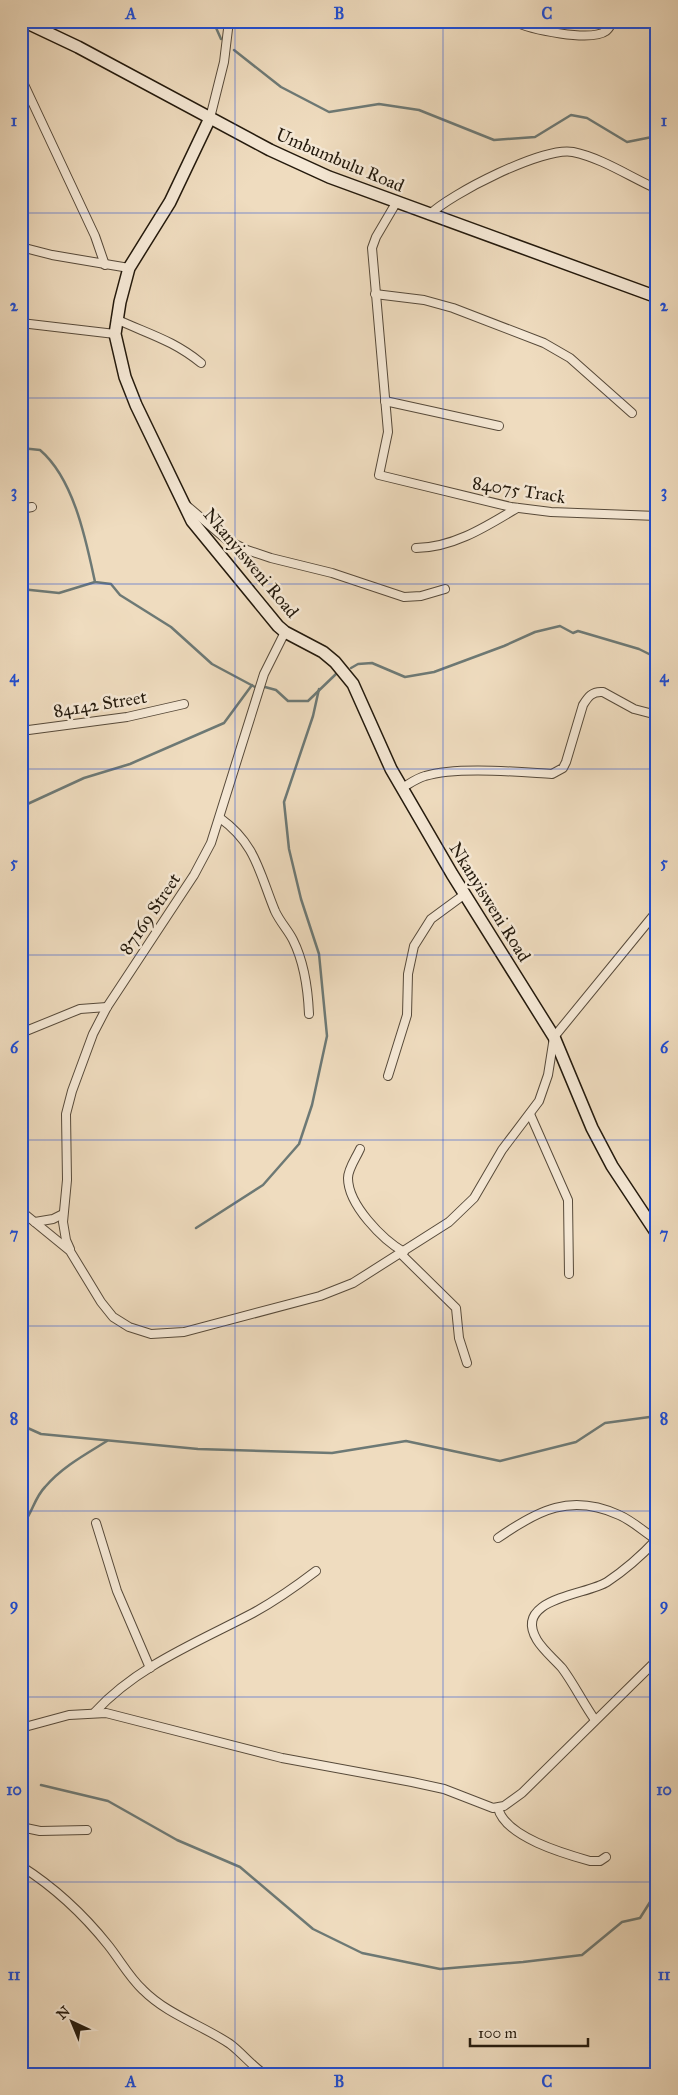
<svg xmlns="http://www.w3.org/2000/svg" width="678" height="2095" font-family="'IM FELL Great Primer',serif">
<style>
.lines{fill:none;stroke-linecap:round;stroke-linejoin:round}
.stream{stroke:#6d7975;stroke-width:2.5}
.street-casing{stroke:#574a3a;stroke-width:10}
.secondary-casing{stroke:#241a0d;stroke-width:14}
.street{stroke:#f5e8d5;stroke-width:8}
.secondary{stroke:#f5e8d5;stroke-width:11}
.grid{fill:none;stroke:#1d4ed8;stroke-width:1;stroke-opacity:0.55}
.labels{text-anchor:middle;dominant-baseline:central;stroke-width:5;stroke-linejoin:round;paint-order:stroke}
.street-label{font-size:18px;fill:#241a0d;stroke:#f5e8d5}
.neatline{fill:none;stroke:#1d4ed8;stroke-width:2}
.grid-label{font-size:16px;text-anchor:middle;font-weight:bold;fill:#1d4ed8}
</style>
<rect width="100%" height="100%" fill="#efdcbf"/>
<filter id="stains"><feTurbulence type="fractalNoise" baseFrequency=".004" numOctaves="4"/><feColorMatrix values="0 0 0 0 .2 0 0 0 0 .09 0 0 0 0 .02 0 0 0 .5 -.17"/></filter>
<radialGradient id="worn" r=".72"><stop offset=".6" stop-color="#630" stop-opacity="0"/><stop offset="1" stop-color="#630" stop-opacity=".3"/></radialGradient>
<g class="lines">
<!-- stream -->
<g class="stream">
<path d="M213,21L221,39"/>
<path d="M234,50L281,87L329,112L379,104L419,110L494,140L535,137L571,115L587,118L627,142L657,136"/>
<path d="M21,448L40,450C74,479 86,540 95,582L111,584L120,595L171,627L212,664L255,687"/>
<path d="M21,589L59,593L95,582"/>
<path d="M351,668L358,664L372,663L405,677L434,672L504,646L535,632L560,626L573,633L578,631L639,649L657,658"/>
<path d="M265,687L276,690L288,701H308L336,674"/>
<path d="M21,807L84,778L130,764L224,723L252,685"/>
<path d="M196,1228L263,1185L299,1144L312,1105L327,1036L319,954L301,899L289,849L284,802L313,716L319,689"/>
<path d="M21,1425L41,1434L198,1449L332,1453L406,1441L500,1461L576,1442L605,1423L657,1416"/>
<path d="M21,1527C32,1515 34,1498 45,1487C62,1467 86,1454 107,1441"/>
<path d="M41,1785L108,1801L177,1840L240,1867L313,1929L362,1953L440,1969L523,1962L582,1955L622,1922L640,1918L657,1891"/>
</g>
<defs>
<g id="street">
<path d="M514,21C530,30 591,42 606,31C609,29 611,24 613,21"/>
<path d="M21,78L95,236L105,265"/>
<path d="M210,118L224,62L229,21"/>
<path d="M396,203L376,237L372,248L388,432L379,475L511,507L551,512L657,516"/>
<path d="M429,215C450,194 544,146 573,152C602,158 630,177 657,189"/>
<path d="M21,247L52,255L129,268"/>
<path d="M375,294L424,300L453,308L544,343L570,358L632,413"/>
<path d="M116,319C148,334 173,340 201,363"/>
<path d="M21,323L115,334"/>
<path d="M385,401L499,426"/>
<path d="M186,505L227,540L247,550L271,558L332,573L404,597L421,596L445,589"/>
<path d="M21,509L32,507"/>
<path d="M416,548C453,548 487,526 517,508"/>
<path d="M21,731L127,717L184,704"/>
<path d="M402,788C409,784 417,778 425,776C457,766 518,772 552,774L563,768L566,762L583,705C588,697 592,691 603,692L634,709L657,715"/>
<path d="M220,818C256,844 259,872 275,911C280,922 288,930 293,940C304,962 308,990 309,1014"/>
<path d="M21,1033L80,1009L107,1007"/>
<path d="M388,1076L407,1015L408,974L414,946L431,919L465,894"/>
<path d="M530,1114L568,1200L569,1274"/>
<path d="M360,1149C356,1158 348,1169 348,1178C348,1205 383,1240 404,1252"/>
<path d="M21,1211L70,1251L101,1302L113,1317L129,1327L151,1334L184,1332L320,1296L353,1283L449,1222L474,1198L502,1150L539,1101L548,1075L554,1037L657,911"/>
<path d="M35,1222L53,1219L63,1214"/>
<path d="M70,1249L66,1240L63,1222L67,1180L66,1114L72,1091L93,1034L107,1007L194,875L211,843L264,674L285,632"/>
<path d="M401,1254L456,1308L459,1338L467,1363"/>
<path d="M96,1523L117,1591L150,1668"/>
<path d="M498,1538C538,1510 571,1493 619,1515C633,1521 644,1532 657,1540"/>
<path d="M95,1712C137,1666 198,1642 253,1613C275,1601 295,1587 316,1571"/>
<path d="M595,1720C583,1703 574,1684 562,1668C554,1659 543,1650 537,1640C512,1598 587,1595 607,1582C625,1570 642,1555 656,1540"/>
<path d="M21,1728L69,1715L106,1713L282,1758L412,1782L444,1789L493,1808L504,1806L522,1793L657,1660"/>
<path d="M498,1808C505,1837 565,1854 590,1861H600L606,1857"/>
<path d="M21,1827L40,1831L87,1830"/>
<path d="M21,1866C54,1887 84,1915 108,1945C120,1960 129,1977 143,1990C168,2015 202,2025 230,2044C242,2053 251,2065 264,2074"/>
</g>
<g id="secondary">
<path d="M23,21L78,47L270,150L329,177L657,297"/>
<path d="M210,118L170,202L129,268L120,302L115,334L125,377L136,405L192,521L278,626L285,632L323,652L335,662L353,684L391,769L452,874L554,1037L592,1128L612,1166L657,1234"/>
</g>
</defs>
<!-- street casing -->
<use href="#street" class="street-casing"/>
<!-- secondary casing -->
<use href="#secondary" class="secondary-casing"/>
<!-- street -->
<use href="#street" class="street"/>
<!-- secondary -->
<use href="#secondary" class="secondary"/>
</g>
<!-- grid -->
<path class="grid" d="M235,21V2074M443,21V2074M21,213H657M21,398H657M21,584H657M21,769H657M21,955H657M21,1140H657M21,1326H657M21,1511H657M21,1697H657M21,1882H657"/>
<g class="labels">
<!-- street labels -->
<g class="street-label">
<text transform="translate(340 160) rotate(23)">Umbumbulu Road</text>
<text transform="translate(519 490) rotate(9)">84075 Track</text>
<text transform="translate(251 563) rotate(50)">Nkanyisweni Road</text>
<text transform="translate(100 704) rotate(-9)">84142 Street</text>
<text transform="translate(490 902) rotate(58)">Nkanyisweni Road</text>
<text transform="translate(150 914) rotate(-56)">87169 Street</text>
</g>
</g>
<!-- margin -->
<rect width="678" height="2095" fill="none" stroke="#efdcbf" stroke-width="55"/>
<!-- north arrow -->
<g transform="translate(72 2022) rotate(316)" stroke="#f5e8d5" stroke-width="4" paint-order="stroke">
<path d="M0-4L9 19L0 12L-9 19Z" fill="#241a0d"/>
<text y="-8" font-size="14" font-weight="bold" text-anchor="middle" fill="#241a0d">N</text>
</g>
<!-- scale -->
<path d="M470 2038v8h118v-8" fill="none" stroke="#241a0d" stroke-width="2.5"/>
<text x="478" y="2038" font-size="15" fill="#241a0d" stroke="#f5e8d5" stroke-width="4" paint-order="stroke">100 m</text>
<rect x="28" y="28" width="622" height="2040" class="neatline"/>
<g class="grid-label">
<text x="131" y="19">A</text>
<text x="339" y="19">B</text>
<text x="547" y="19">C</text>
<text x="14" y="126">1</text>
<text x="664" y="126">1</text>
<text x="14" y="311">2</text>
<text x="664" y="311">2</text>
<text x="14" y="497">3</text>
<text x="664" y="497">3</text>
<text x="14" y="682">4</text>
<text x="664" y="682">4</text>
<text x="14" y="868">5</text>
<text x="664" y="868">5</text>
<text x="14" y="1053">6</text>
<text x="664" y="1053">6</text>
<text x="14" y="1239">7</text>
<text x="664" y="1239">7</text>
<text x="14" y="1424">8</text>
<text x="664" y="1424">8</text>
<text x="14" y="1610">9</text>
<text x="664" y="1610">9</text>
<text x="14" y="1795">10</text>
<text x="664" y="1795">10</text>
<text x="14" y="1980">11</text>
<text x="664" y="1980">11</text>
<text x="131" y="2087">A</text>
<text x="339" y="2087">B</text>
<text x="547" y="2087">C</text>
</g>
<rect width="100%" height="100%" filter="url(#stains)"/>
<rect width="100%" height="100%" fill="url(#worn)"/>
</svg>
